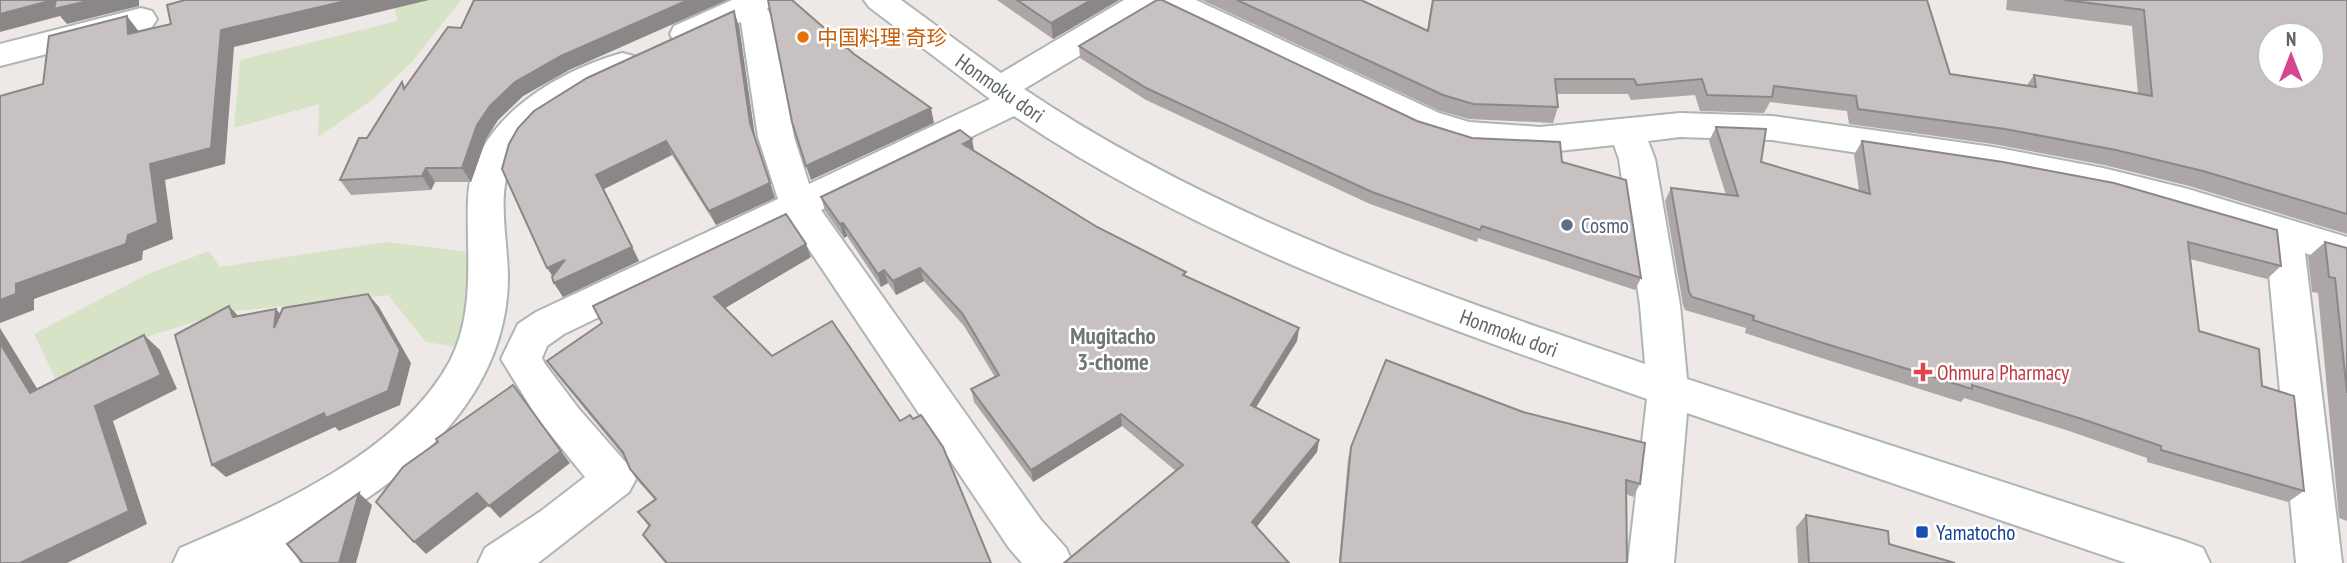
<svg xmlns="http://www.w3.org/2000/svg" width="2347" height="563" font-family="'PT Sans Narrow','Noto Sans JP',sans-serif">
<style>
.green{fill:#d7e3c7}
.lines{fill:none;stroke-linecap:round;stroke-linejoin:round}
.minor-casing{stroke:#afb4b5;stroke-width:4}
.minor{fill:#fff;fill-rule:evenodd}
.wall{fill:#aca6a6}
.shaded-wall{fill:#8c8787}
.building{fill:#c8c1c1;stroke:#8c8787;stroke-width:2;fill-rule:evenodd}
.food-dot{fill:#e8710a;stroke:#fff;stroke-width:2.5}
.service-dot{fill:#5c6f8a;stroke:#fff;stroke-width:2.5}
.health-dot{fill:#e0444e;stroke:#fff;stroke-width:2.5}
.transit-dot{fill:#1a4fb4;stroke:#fff;stroke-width:2.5}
.labels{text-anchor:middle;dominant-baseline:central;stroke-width:5;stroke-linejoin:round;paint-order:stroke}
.food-label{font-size:21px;fill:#c56008;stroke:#fff;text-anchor:start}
.street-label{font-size:21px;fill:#5e6565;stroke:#fff}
.service-label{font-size:21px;fill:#4e5e75;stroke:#fff;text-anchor:start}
.health-label{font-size:21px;fill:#be3a42;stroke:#fff;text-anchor:start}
.transit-label{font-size:21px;fill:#164399;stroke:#fff;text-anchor:start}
.neighbourhood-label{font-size:23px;font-weight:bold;fill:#6f7776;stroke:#fff}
</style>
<rect width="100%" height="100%" fill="#eee8e7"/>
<!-- green -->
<g class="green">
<path d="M392,0H461L412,62L372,100L318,137L319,104L234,128L240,60L398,21Z"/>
<path d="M386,242L470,252L468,298L458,347L426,342L388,295L227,312L152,335L59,386L34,334L150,273L209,251L220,267Z"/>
</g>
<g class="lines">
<defs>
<g id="minor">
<path d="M732,0H776L767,9L772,17L794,137L809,184L990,99L869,7L864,0H901L1001,73L1124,0H1196L1439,113L1469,122L1540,127L1680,113L1772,116L1993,147L2103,168L2188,189L2347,237V267L2305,253L2342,563H2296L2266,241L2103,194L1993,173L1772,140L1680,137L1648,141L1655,159L1680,305L1687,379L2187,542L2203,548L2210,563H2126L1687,413L1674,563H1628L1647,399C1430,322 1206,246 1014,116L821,210L1041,520L1066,548L1073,563H1022L1009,548L792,224L564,334L547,346L542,358L545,364L579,409L629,466L636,479L629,492L538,563H478L485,548L541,511L585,477L538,419L501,359L518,324L536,312L778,199L758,137L741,22L698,42L686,45L674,42L670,34L674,26ZM1159,8L1415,131L1469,148L1540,153L1614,145L1619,159L1640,305L1645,364C1432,291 1212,216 1024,89Z"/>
<path d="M141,8L152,11L157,19L152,27L0,66V44Z"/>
<path d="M622,53L634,56L639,64L634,72C592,91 542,112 516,152C494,188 508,238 508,278C507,406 394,492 289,543L300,563H173L180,548C271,509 401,453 450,361C476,310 466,255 468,200C470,122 555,72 622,53Z"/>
</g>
</defs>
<!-- minor casing -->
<use href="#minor" class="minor-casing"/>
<!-- minor -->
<use href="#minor" class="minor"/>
</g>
<!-- wall -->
<g class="wall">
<path d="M474,0H727L569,70L523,96L498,120L486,139L471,182H435L431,190L351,195L340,180L402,82L405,87L461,28Z"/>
<path d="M997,0H1119L1053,39Z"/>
<path d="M1202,0H1361L1427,31L1432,0H1927L1950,74L2027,85L2034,75L2138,94L2132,26L2006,10L2007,0H2347V234L2189,186L2104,165L1993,144L1849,124L1847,111L1770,102L1764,113L1700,111L1695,95L1631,100L1628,94H1557L1558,107L1553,123L1469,119L1440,111Z"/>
<path d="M739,26L755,137L775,198L716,225L672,155L604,189L639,261L563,297L554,283L552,276L502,169Z"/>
<path d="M1079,46L1417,121L1472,138L1562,162L1641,278L1635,290L1478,238L1477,242L1370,204L1146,100L1080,58Z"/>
<path d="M1716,127L1761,162L1859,191L1854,155L1862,141L2281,266L2267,279L2190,259L2199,331L2262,386L2304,491L2288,502L2147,462V458L2069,431L1964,398L1961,402L1812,355L1745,333L1746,328L1685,310L1683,305L1665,201L1671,188L1726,195L1709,141Z"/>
<path d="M972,139L974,150L1097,227L1186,276L1299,328L1297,341L1256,407L1319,440L1317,452L1256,527L1176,471L1122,426L1033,482L974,402L971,389L995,377L964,326L924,281L896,295L888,283L881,287L847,236L844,238L825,211L821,197Z"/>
<path d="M2325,242L2347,248V521L2339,518L2318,293L2312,292L2308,257Z"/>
<path d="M811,257L725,308L772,356L991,563H665L651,546L643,535L649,527L638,512L655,500L638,481L630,469L625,458L556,374L547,361Z"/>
<path d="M1386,360L1640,484L1633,497L1626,494L1627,563H1339L1348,459L1351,447Z"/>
<path d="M1806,515L1889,544L1955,563H1798L1796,527Z"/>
</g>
<!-- shaded-wall -->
<g class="shaded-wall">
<path d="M53,0H139V6L67,24L60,16L0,32V14Z"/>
<path d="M350,0H429L234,47L225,164L165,180L173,239L143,251L142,260L34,299V310L0,323V300L16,284L128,235L150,164L221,30Z"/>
<path d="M688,0H727L569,70L523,96L498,120L486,139L471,182L462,168L477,125L490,106L515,82L561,56Z"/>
<path d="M1091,0H1119L1053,39L1051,23Z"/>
<path d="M734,11L739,26L755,137L775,198L716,225L709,211L750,123Z"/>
<path d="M127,16L140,33L128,34Z"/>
<path d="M931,108L934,123L811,180L806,166Z"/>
<path d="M972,139L974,152L963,144Z"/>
<path d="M666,141L672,155L604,189L639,261L563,297L554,283L632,247L596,175Z"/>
<path d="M426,168L435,182L431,190L422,176Z"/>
<path d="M843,223L847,236L844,238L840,224Z"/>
<path d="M806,244L811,257L720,311L714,297Z"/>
<path d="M565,260L556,281L547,268Z"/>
<path d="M920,268L924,281L896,295L893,281Z"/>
<path d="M884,270L888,283L881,287L878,274Z"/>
<path d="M368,294L379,307L411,363L400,405L339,431L335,427L226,477L212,465Z"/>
<path d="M229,306L242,320L233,317Z"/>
<path d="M276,309L288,323L274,328Z"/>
<path d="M0,328L49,408L30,393L0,343Z"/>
<path d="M1299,328L1297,341L1250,417L1251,405Z"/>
<path d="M144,335L160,350L177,389L113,421L147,524L67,563H20L95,406Z"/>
<path d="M1121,414L1122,426L1033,482L1031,470Z"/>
<path d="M1319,440L1317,452L1251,534L1252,522Z"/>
<path d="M561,451L570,463L500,518L489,506Z"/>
<path d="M359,493L372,505L356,563H339Z"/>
<path d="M477,493L488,506L426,554L414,542Z"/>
</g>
<!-- building -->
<g class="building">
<path d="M0,0H53L0,14Z"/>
<path d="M56,0H92L54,9Z"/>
<path d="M185,0H350L221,30L211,148L150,164L158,223L128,235L126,244L16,284V294L0,300V96L43,84L49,36L127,16L128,34L171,24L167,5Z"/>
<path d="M474,0H688L561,56L515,82L490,106L477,125L462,168H426L422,176L340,180L359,138H367L402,82L404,89L448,27L461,28Z"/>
<path d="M768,0H792L854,54L931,108L806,166L792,122Z"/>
<path d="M1017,0H1091L1051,23Z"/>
<path d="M1157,0H1162L1417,121L1472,138L1560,142L1562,162L1626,180L1641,278L1482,226L1480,230L1372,192L1146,88L1079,46Z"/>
<path d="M1237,0H1361L1428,31L1433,0H1927L1950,74L2036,87L2034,75L2152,96L2144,10L2065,0H2347V214L2203,171L2116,150L2005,129L1858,109L1856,96L1774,86L1772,97L1707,95L1702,79L1637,85L1634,79H1555L1558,107L1473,104L1443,95ZM2270,35H2312V77H2270Z"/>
<path d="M734,11L750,123L770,183L709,211L666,141L596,175L632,247L554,283L552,277L565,260L547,268L502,169L509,144L518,128L534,111L587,78Z"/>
<path d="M1716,127L1766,129L1761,162L1870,194L1862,141L2003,162L2114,183L2277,230L2281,266L2188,242L2199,331L2259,349L2262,386L2294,396L2304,491L2161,450V446L2082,419L1972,385V389L1820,342L1753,320L1754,316L1692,297L1689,292L1671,188L1738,196Z"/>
<path d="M960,130L972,139L963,144L1097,227L1186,272L1183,275L1299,328L1251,405L1319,440L1252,522L1289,563H1064L1183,465L1121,414L1031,470L971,389L999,375L962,313L920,268L893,281L884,270L878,274L843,223L840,224L821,197Z"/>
<path d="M786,214L806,244L714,297L772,356L832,321L900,421L910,415L913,419L921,415L943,447L991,563H667L643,535L650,525L638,512L656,499L630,469L623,452L547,361L602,323L593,306Z"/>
<path d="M2325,242L2347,248V393L2335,278L2329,277Z"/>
<path d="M368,294L400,350L388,391L326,418L324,413L212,465L175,335L229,306L233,317L276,309L274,328L283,308Z"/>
<path d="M144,335L161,375L95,406L129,511L20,563H0V343L30,393Z"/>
<path d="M1386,360L1523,412L1645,443L1640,484L1626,480L1627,563H1340L1351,447Z"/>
<path d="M513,385L561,451L489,506L477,493L414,542L376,502L403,467L438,442L436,439Z"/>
<path d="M359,493L339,563H303L287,544Z"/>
<path d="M1806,515L1888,531L1889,544L1955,563H1809Z"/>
</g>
<!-- markers -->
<circle class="food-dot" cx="803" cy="37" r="7"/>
<circle class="service-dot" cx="1567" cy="225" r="7"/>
<path class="health-dot" d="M1919.5 361.5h7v7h7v7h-7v7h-7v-7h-7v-7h7z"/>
<rect class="transit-dot" x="1915" y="525" width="14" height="14" rx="3.5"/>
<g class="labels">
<!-- food labels -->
<g class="food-label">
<text x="817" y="37">中国料理 奇珍</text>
</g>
<!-- street labels -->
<g class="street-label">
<text transform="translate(1000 88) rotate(35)">Honmoku dori</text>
<text transform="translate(1509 333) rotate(20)">Honmoku dori</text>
</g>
<!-- service labels -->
<g class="service-label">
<text x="1581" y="225">Cosmo</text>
</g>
<!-- health labels -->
<g class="health-label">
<text x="1937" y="372">Ohmura Pharmacy</text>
</g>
<!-- transit labels -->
<g class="transit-label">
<text x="1936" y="532">Yamatocho</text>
</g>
<!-- neighbourhood labels -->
<g class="neighbourhood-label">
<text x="1113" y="335">Mugitacho<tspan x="1113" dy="26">3-chome</tspan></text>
</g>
</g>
<!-- north arrow -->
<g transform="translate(2291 56)"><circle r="33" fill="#ffffff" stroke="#bfc1c1" stroke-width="2"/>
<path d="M0-5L12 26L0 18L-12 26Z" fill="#d34891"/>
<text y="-10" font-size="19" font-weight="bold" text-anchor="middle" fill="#5e6565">N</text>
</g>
</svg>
